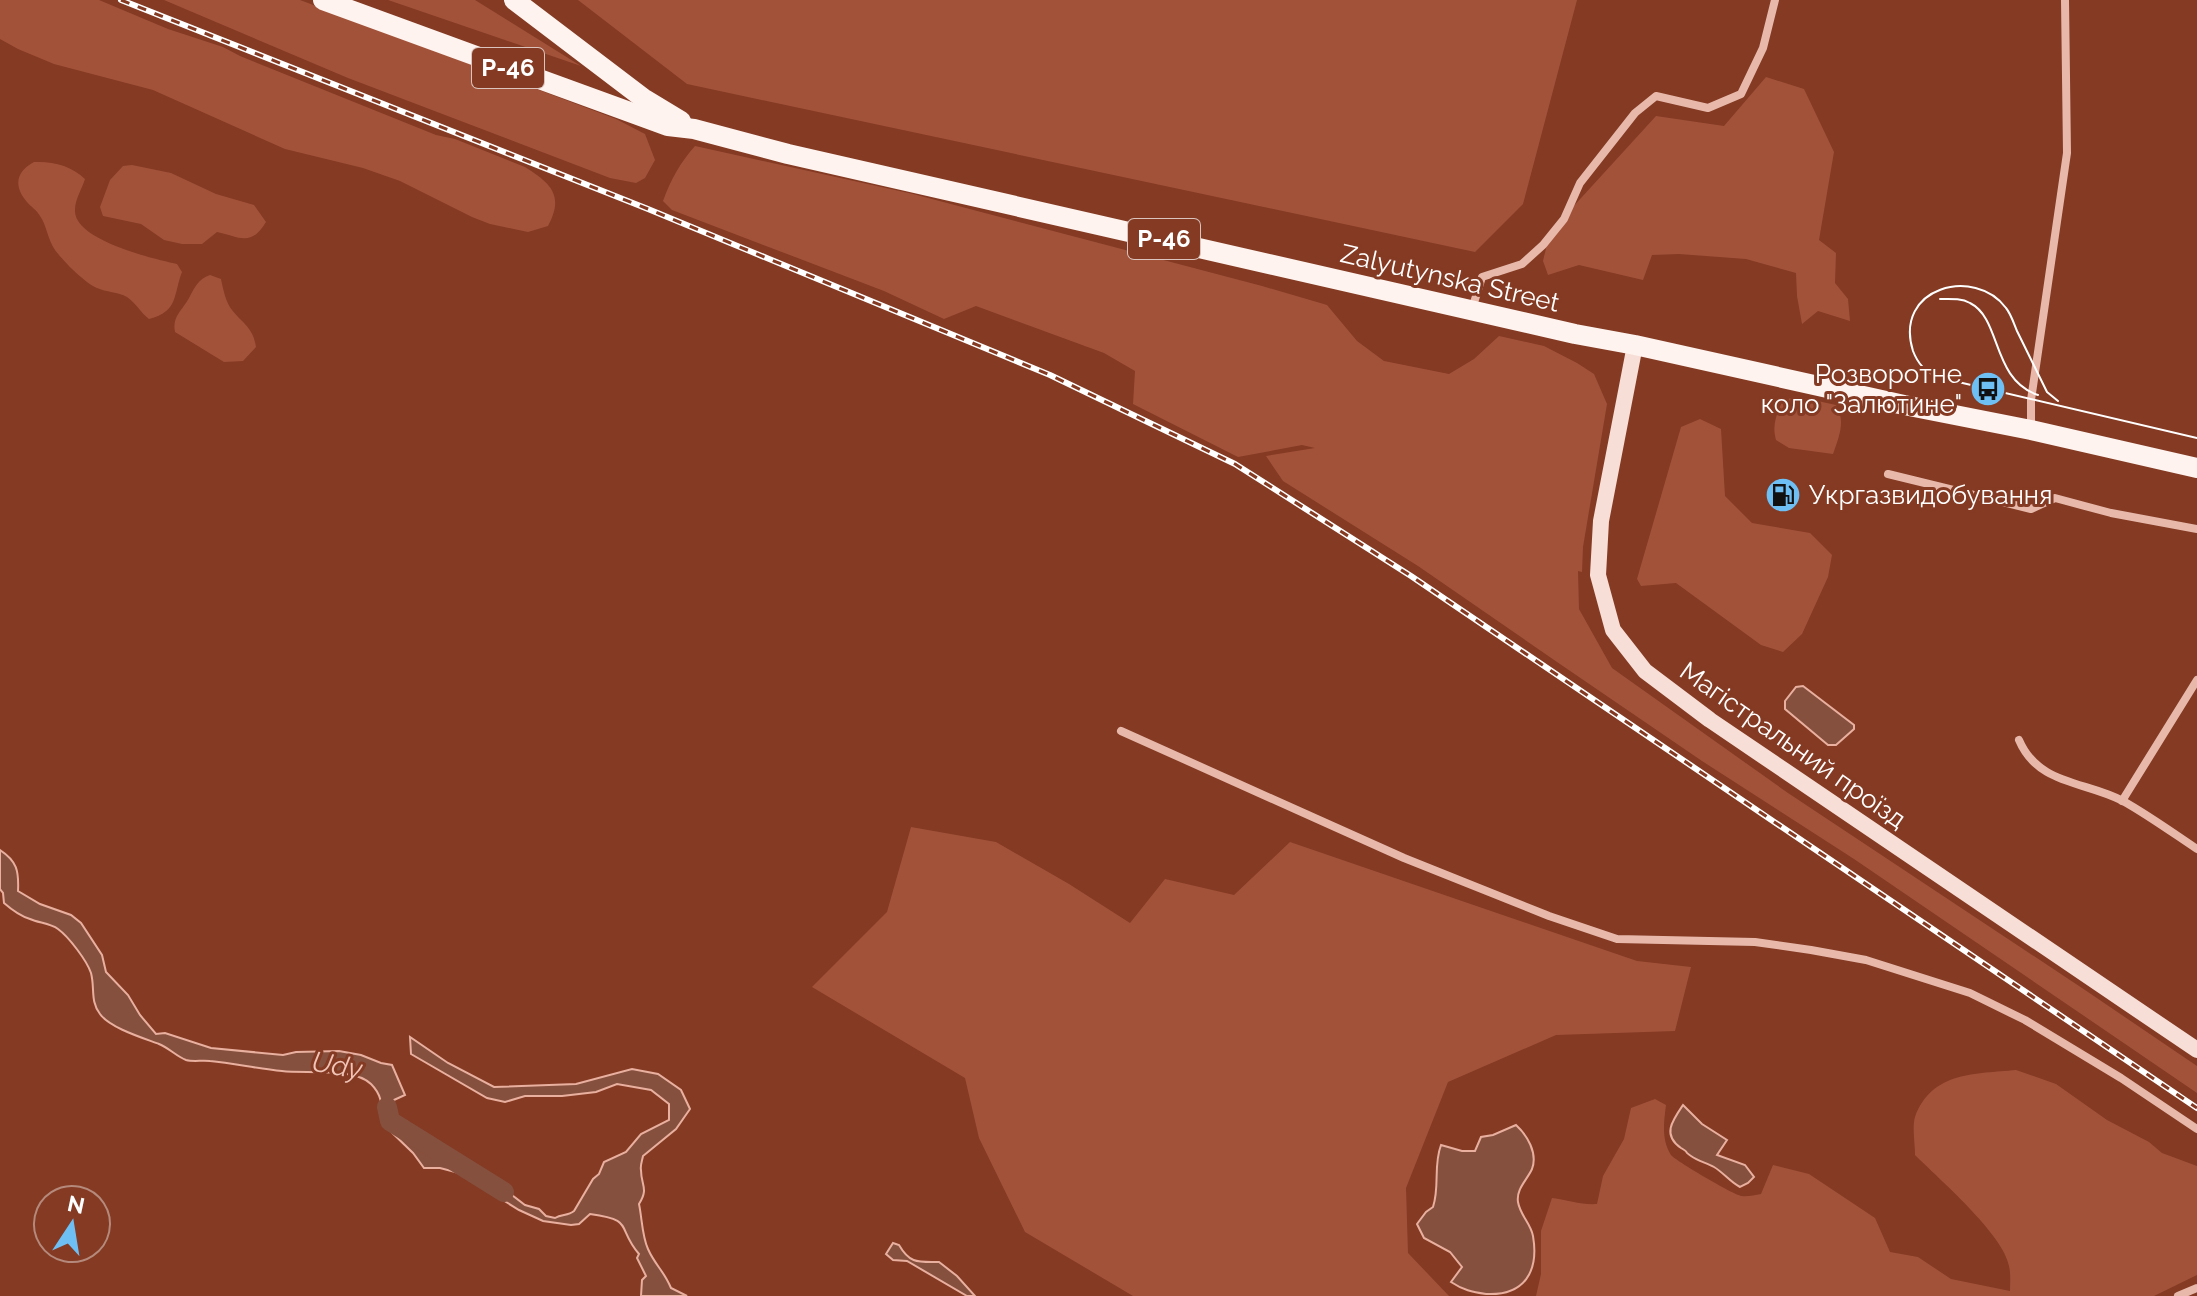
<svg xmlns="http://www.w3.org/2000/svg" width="2197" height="1296" viewBox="0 0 2197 1296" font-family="Raleway,sans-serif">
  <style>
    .green { fill: #a3523a }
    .water { fill: #86503e; stroke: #e9af9f; stroke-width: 2 }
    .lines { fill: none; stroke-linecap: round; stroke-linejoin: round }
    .river { stroke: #86503e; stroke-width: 20 }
    .street { stroke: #e8b9ab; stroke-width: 8 }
    .secondary { stroke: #f7ded6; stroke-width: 16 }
    .primary { stroke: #fef3ee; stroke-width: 20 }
    .tram { stroke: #fff; stroke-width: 2 }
    .rail-casing { stroke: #fff; stroke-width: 6 }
    .rail { stroke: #843a23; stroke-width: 3; stroke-dasharray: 9; stroke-linecap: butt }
    .labels { text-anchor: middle; stroke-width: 6; stroke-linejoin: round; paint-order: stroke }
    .shield { fill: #843a23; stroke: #dac4bd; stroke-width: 2 }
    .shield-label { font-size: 24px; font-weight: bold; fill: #fff }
    .street-label { font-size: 26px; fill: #fff; stroke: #843a23 }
    .poi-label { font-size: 26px; fill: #fff; stroke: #843a23; text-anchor: end }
    .water-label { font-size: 28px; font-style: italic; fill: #f0c4b7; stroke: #843a23 }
  </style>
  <rect width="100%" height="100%" fill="#843a23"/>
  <g class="green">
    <path d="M0,0H99L168,29L223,47L240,56L436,135L455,139L525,167C552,184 564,196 548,226L528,232L490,224L472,217L400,181L363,168L285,149L153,90L54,64L18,49L0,39Z"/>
    <polygon points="164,0 300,0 616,119 645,134 655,160 645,178 636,183 610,178 348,78"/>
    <polygon points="388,0 475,0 581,66"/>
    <polygon points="578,0 1577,0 1523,204 1475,252 687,84"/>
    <polygon points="1766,77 1804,89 1834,152 1819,240 1836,253 1835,283 1848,299 1850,321 1818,311 1802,324 1797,296 1796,273 1746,259 1679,254 1652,255 1643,280 1579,265 1548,275 1543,261 1550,232 1656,116 1724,126"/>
    <path d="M695,146L913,194L1262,286L1327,305L1357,341L1384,361L1449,374L1474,359L1499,336L1544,346L1577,363L1594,374L1607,404L1583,547L1582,572L1578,571L1579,609L1612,668L1788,793L2085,990L2197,1066V1093L1854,859L1702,761L1557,662L1418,566L1283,481L1266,456L1315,448L1302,445L1238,457L1133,404L1135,371L1104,353L976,306L944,319L884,291L672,210L663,201C671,179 680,163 695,146Z"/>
    <path d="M34,162C53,161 72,166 85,179C82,189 75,199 75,210C73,240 154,259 177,264L182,272C173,295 179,311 149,319C141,313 136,303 127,297C118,292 106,292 97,288C85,283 63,261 55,250C47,238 47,226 40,216C37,210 31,207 27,202C14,187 15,172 34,162Z"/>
    <path d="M132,165L171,173L216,194L254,205L266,222C251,247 240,237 217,232L202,244H182L164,240L141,224L103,216L100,207L110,180L123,166Z"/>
    <path d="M210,275L221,279C223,289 226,303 232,310C243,324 253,327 256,347L243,361L224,362L175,332C172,316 182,311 189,298C195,287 198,279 210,275Z"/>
    <path d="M1795,396L1836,405C1846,421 1839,437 1833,454L1789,448L1776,440C1772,426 1776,415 1782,402Z"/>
    <polygon points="1700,419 1721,429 1725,496 1752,523 1810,533 1832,555 1828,577 1802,634 1783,652 1761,645 1676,583 1641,586 1637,579 1681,427"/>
    <polygon points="911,827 996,842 1069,884 1130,923 1165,879 1234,895 1290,842 1637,961 1691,967 1675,1031 1556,1035 1448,1082 1406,1188 1408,1253 1449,1296 1133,1296 1025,1232 979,1138 965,1078 812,987 887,912"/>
    <path d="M2016,1070L2056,1084L2107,1120L2149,1142L2162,1153L2197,1166V1275L2154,1296H1536L1541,1274V1231L1552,1198C1568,1200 1581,1205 1597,1204L1603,1176L1624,1139L1631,1108L1655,1099L1666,1105C1664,1122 1661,1139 1671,1155C1673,1159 1735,1196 1742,1196C1747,1197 1755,1195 1761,1194L1773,1165L1809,1174L1875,1218L1890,1252L1918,1257L1951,1279L2010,1291C2010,1283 2011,1274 2009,1266C2004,1235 1938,1178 1915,1155C1915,1143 1912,1127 1915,1117C1932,1071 1976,1074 2016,1070Z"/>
  </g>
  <g class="water">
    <polygon points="1803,686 1854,725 1854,729 1836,745 1828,745 1785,709 1785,701 1796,687"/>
    <path d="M0,850C17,861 19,871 18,891L40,904L71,915L81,923L102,955L106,972L128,995L140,1015L156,1034L165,1033L211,1048L283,1055L296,1052L339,1051L361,1055L381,1063L392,1065L405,1095L394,1100C394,1107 392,1115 395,1121C404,1140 429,1144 440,1161L446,1159L504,1189L525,1205L539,1209L546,1216L555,1218C562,1214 568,1216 574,1211L593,1179L599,1174L604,1162L626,1152L641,1134L669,1120V1104L651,1090L617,1084L596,1092L562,1096H525L505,1102L487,1098L411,1054L410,1037L448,1063L494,1087L576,1084L632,1069L658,1074L681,1090L690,1109L676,1129L643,1156C642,1161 640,1166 641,1170C641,1186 649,1188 639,1204C642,1218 642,1236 648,1249C655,1265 664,1271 671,1288L687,1296H641L642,1280L646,1276L637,1258L639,1254C616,1227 635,1220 590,1214L579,1224L571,1225L543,1221L519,1210L459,1173L440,1168H424L413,1153L382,1123C381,1108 384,1097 371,1084C354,1067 305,1074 282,1071C258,1069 234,1063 210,1061C202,1060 193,1062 186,1060C176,1056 169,1048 159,1044C143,1038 110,1028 100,1014C90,1001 95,988 91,973C87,961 69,937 58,929C50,923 39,923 30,919C20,916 12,910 4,903L3,893L0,889Z"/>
    <path d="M1683,1105L1702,1124L1727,1140L1717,1155L1745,1165L1754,1177L1748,1183L1740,1187C1730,1182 1724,1173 1714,1167C1707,1163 1698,1161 1691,1156C1682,1150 1691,1154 1681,1148C1662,1135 1672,1121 1683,1105Z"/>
    <path d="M1516,1125C1527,1135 1538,1153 1532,1169C1527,1180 1516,1189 1518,1202C1520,1215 1531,1224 1533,1236C1539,1271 1525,1296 1486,1294C1472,1292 1463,1290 1451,1282L1462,1267L1450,1252L1424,1238L1417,1224L1426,1212L1433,1207C1440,1186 1433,1166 1441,1145L1462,1151H1475L1481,1137L1493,1135Z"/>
    <path d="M893,1243L899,1245C910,1264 918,1262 939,1262L957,1276L975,1296H967L907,1261L893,1260L886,1254Z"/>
  </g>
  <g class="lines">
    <polyline class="river" points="387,1107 390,1121 504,1192"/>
    <g class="street">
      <polyline points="1472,309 1482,277 1522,264 1543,245 1564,219 1580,183 1635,113 1656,96 1708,108 1741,94 1763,48 1775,0"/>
      <polyline points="2031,429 2031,400 2067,153 2065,0"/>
      <polyline points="1888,474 2031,509 2055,498 2111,513 2197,529"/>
      <polyline points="1121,731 1404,858 1549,916 1617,939 1755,942 1811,950 1866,960 1970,993 2025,1020 2121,1078 2197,1129"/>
      <path d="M2019,740C2038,785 2085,781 2123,801C2148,815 2173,833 2197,849"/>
      <polyline points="2122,801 2197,680"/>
      <polyline points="2178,1296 2197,1288"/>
    </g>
    <polyline class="secondary" points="1635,345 1601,521 1598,575 1613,630 1645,671 1710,720 2197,1050"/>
    <g class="primary">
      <polyline points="323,0 668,126 694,129 788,154 1575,334 1635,345 1904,405 2031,430 2197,468"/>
      <polyline points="514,0 643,98 681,121"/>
    </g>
    <g class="tram">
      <path d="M1940,299C1950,299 1961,298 1970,303C2002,319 1991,379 2038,395"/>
      <path d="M2058,401L2047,392C2037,372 2027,351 2017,331C2014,324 2011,314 2006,308C1975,266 1893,287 1913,351C1918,364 1925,371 1937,377L2197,438"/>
    </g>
    <defs>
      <polyline id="rail" points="121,0 648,209 1050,375 1235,464 1411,576 2197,1108"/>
    </defs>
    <use href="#rail" class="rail-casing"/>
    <use href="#rail" class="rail"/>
  </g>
  <defs>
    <symbol id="bus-disc" viewBox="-11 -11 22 22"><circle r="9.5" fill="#6ebff4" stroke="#843a23"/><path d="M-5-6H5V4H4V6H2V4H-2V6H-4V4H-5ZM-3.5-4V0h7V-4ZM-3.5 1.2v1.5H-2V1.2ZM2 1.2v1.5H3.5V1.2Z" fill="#111"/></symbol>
    <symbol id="fuel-disc" viewBox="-11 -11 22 22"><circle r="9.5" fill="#6ebff4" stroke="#843a23"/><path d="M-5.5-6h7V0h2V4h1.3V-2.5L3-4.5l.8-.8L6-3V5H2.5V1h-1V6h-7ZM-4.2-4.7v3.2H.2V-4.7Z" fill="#111"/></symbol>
  </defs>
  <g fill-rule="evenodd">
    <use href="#bus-disc" x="1968" y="369" width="40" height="40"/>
    <use href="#fuel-disc" x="1763" y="475" width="40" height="40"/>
  </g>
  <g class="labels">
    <g class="shield">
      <rect x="472" y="48" width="72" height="40" rx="6"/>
      <rect x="1128" y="219" width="72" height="40" rx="6"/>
    </g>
    <g class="shield-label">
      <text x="508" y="76">Р-46</text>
      <text x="1164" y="247">Р-46</text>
    </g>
    <g class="street-label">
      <text transform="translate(1450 278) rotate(13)" y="9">Zalyutynska Street</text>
      <text transform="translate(1793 745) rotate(35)" y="9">Магістральний проїзд</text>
    </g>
    <g class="poi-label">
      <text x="1962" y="383">Розворотне<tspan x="1962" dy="30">коло "Залютине"</tspan></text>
      <text x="1809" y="504" text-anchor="start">Укргазвидобування</text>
    </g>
    <g class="water-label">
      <text transform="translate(337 1065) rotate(10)" y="10">Udy</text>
    </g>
  </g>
  <g transform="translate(72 1224) rotate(12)"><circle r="38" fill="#843a23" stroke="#b5897b" stroke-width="2"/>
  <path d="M0-6L14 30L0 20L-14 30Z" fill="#6ebff4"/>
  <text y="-12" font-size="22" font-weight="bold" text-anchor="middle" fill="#ffffff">N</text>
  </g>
</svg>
